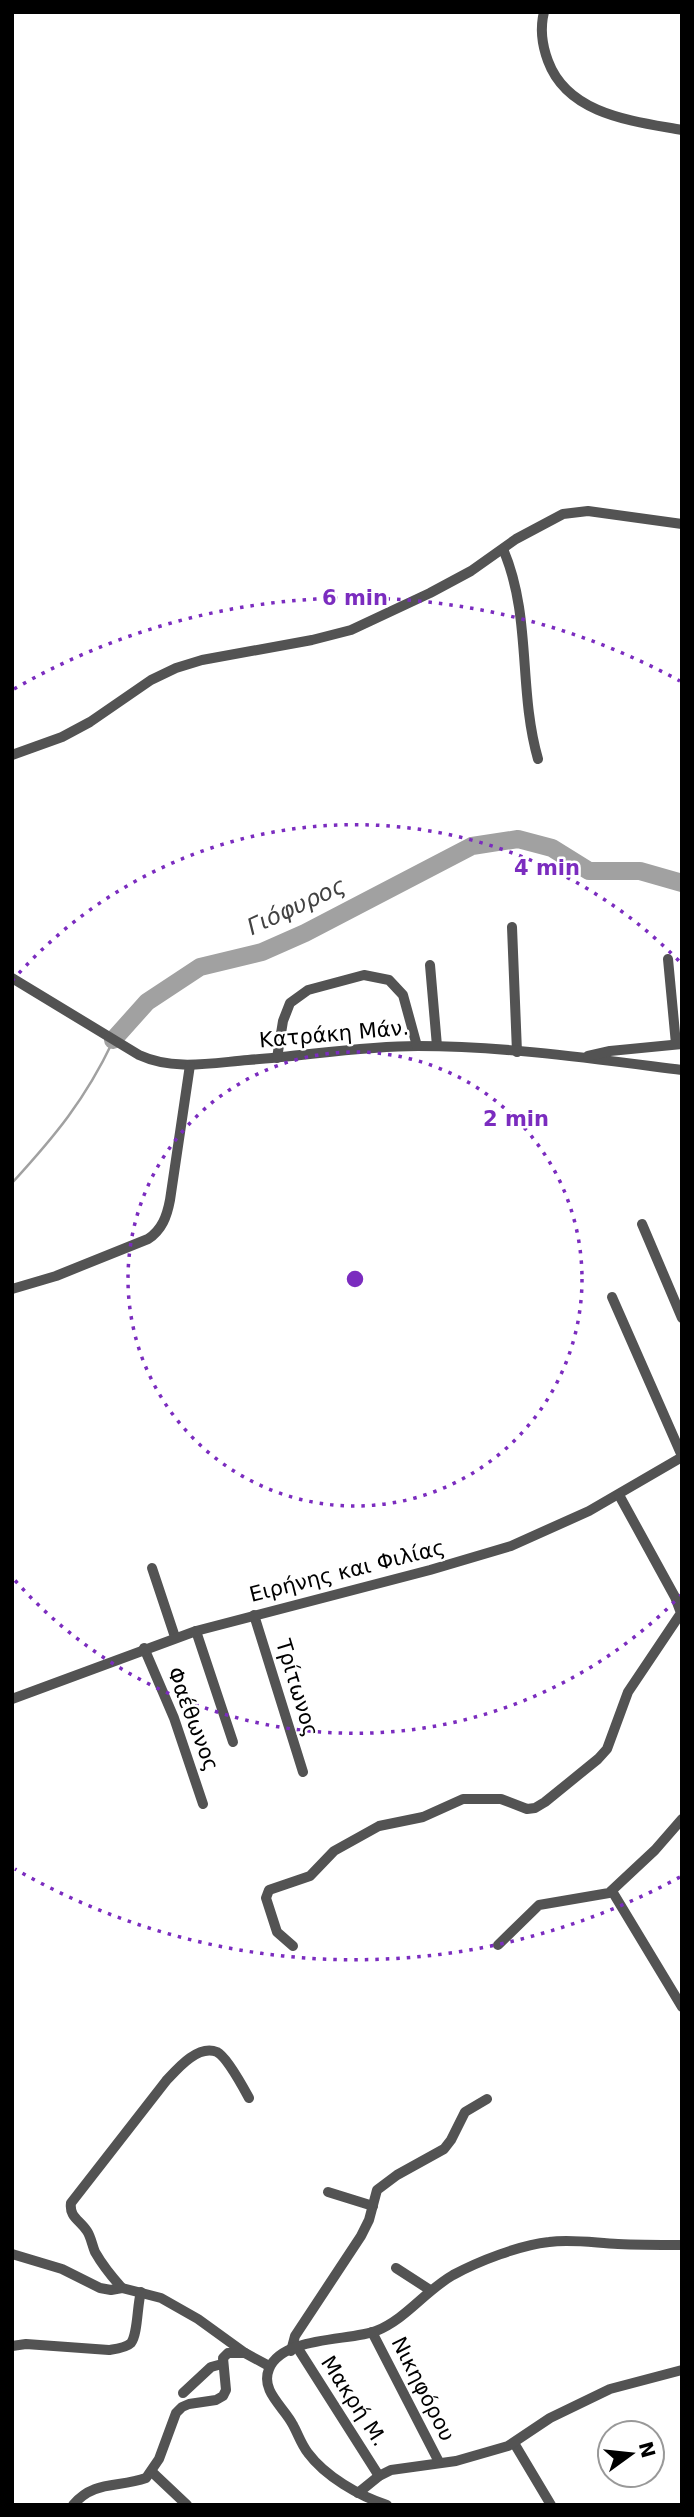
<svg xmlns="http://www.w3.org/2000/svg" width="694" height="2517" viewBox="0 0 694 2517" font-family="'DejaVu Sans',sans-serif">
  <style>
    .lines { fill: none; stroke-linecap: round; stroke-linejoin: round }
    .stream { stroke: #a1a1a1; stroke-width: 2.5 }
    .river { stroke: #a1a1a1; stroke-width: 18 }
    .minor { stroke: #535353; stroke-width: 10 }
    .ring { fill: none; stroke: #7b2cbf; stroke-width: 3.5; stroke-dasharray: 3.5 7 }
    .labels { text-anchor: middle; stroke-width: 5; stroke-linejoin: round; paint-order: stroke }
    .street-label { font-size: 21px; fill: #000; stroke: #fff }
    .water-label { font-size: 23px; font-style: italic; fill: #424242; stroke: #fff }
    .centre { fill: #7b2cbf; stroke: #fff; stroke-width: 3.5 }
    .ring-label { font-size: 21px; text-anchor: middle; font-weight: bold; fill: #7b2cbf; stroke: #fff; stroke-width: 5; stroke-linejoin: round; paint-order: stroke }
  </style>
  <rect width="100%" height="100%" fill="#fff"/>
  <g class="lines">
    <path class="stream" d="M12,1183C55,1136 85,1100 113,1041"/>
    <polyline class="river" points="113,1040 147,1002 200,967 262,952 305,933 472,846 518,839 552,848 589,871 640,871 682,883"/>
    <g class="minor">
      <path d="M544,12C540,28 542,45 548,61C568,115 633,121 682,130"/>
      <path d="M503,549C532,616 518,690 538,759"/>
      <polyline points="12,755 62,737 90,722 151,680 176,668 202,660 312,640 351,630 430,593 471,571 516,539 563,514 588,511 682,524"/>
      <polyline points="512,927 517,1052"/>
      <polyline points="668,959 676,1044"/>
      <polyline points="430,965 437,1046"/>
      <path d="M12,978L139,1055C174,1071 211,1063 248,1060C305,1056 361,1046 418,1046C505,1046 595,1059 682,1070"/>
      <polyline points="588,1056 610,1051 682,1044"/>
      <polyline points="277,1058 283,1021 290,1003 308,990 364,975 389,980 403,995 417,1046"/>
      <polyline points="642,1224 682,1318"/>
      <path d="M12,1289L56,1276L148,1239C162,1230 167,1216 170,1200L190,1065"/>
      <polyline points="612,1297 682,1456"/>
      <polyline points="152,1568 175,1637"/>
      <polyline points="254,1615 303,1772"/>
      <polyline points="196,1631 233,1742"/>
      <polyline points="144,1648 174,1718 203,1804"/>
      <polyline points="12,1699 196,1631 430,1570 511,1546 589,1511 682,1457"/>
      <polyline points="612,1891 682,2007"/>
      <polyline points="498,1945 539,1905 609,1893 655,1850 682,1819"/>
      <polyline points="293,1946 277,1932 266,1898 269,1890 310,1876 334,1851 379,1826 423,1817 463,1799 501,1799 527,1809 535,1808 545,1802 598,1759 607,1749 628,1692 681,1613 675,1597 619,1495"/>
      <polyline points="328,2192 373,2206"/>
      <polyline points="12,2254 62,2269 100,2288 111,2290 122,2288 161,2298 198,2319 245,2353 269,2366"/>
      <polyline points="396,2268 430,2290"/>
      <path d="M122,2288C112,2277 103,2266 95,2252C92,2245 91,2237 87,2231C80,2220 69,2217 71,2203L166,2081C177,2069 198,2044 217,2052C227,2057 243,2087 249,2098"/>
      <polyline points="372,2332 439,2462"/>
      <path d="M12,2346L26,2344L109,2350C116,2349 126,2348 131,2343C138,2334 137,2305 141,2292"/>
      <polyline points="297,2347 379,2476"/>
      <polyline points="291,2351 295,2336 361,2236 369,2220 377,2190 397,2175 444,2149 451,2140 465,2112 487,2099"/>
      <polyline points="183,2393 211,2367 222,2364"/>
      <polyline points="514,2443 551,2505"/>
      <polyline points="152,2472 187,2505"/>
      <polyline points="358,2493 379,2476 391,2470 456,2461 508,2446 550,2418 610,2389 682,2370"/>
      <path d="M73,2505C94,2480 118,2488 146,2478L159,2459L176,2413L182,2407L189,2404L216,2400L223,2396L226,2390L223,2358L228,2353H245"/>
      <path d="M387,2505C359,2496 325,2476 308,2453C301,2444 298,2434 293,2425C284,2407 260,2391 269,2369C282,2336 350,2341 376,2331C406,2319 425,2291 453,2275C479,2261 520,2245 549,2242C572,2239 595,2243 618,2244C639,2245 660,2245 682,2245"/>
    </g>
  </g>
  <g class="ring">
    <circle cx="355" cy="1279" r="227"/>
    <path d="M682 1594A454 454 0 0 1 12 1577M12 981A454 454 0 0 1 682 964"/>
    <path d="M680 1877A681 681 0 0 1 15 1869M14 689A681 681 0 0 1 680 681"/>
  </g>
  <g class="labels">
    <g class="street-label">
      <text transform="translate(334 1034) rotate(-5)" y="7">Κατράκη Μάν.</text>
      <text transform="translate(347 1571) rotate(-14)" y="7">Ειρήνης και Φιλίας</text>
      <text transform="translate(297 1688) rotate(73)" y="7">Τρίτωνος</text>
      <text transform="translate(193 1719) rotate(69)" y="7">Φαέθωνος</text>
      <text transform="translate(423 2389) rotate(63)" y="7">Νικηφόρου</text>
      <text transform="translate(354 2401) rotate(57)" y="7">Μακρή Μ.</text>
    </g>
    <g class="water-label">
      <text transform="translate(296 906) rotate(-25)" y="8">Γιόφυρος</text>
    </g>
  </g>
  <circle cx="355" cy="1279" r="10" class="centre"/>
  <g class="ring-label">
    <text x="355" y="605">6 min</text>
    <text x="547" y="875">4 min</text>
    <text x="516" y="1126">2 min</text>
  </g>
  <rect width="694" height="2517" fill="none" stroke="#000000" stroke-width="28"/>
  <g transform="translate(631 2454) rotate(75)"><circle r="33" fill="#ffffff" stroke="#999999" stroke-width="2"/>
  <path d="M0-5L12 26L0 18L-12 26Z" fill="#000000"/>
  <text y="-10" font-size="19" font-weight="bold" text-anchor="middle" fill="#000000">N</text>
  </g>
</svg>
